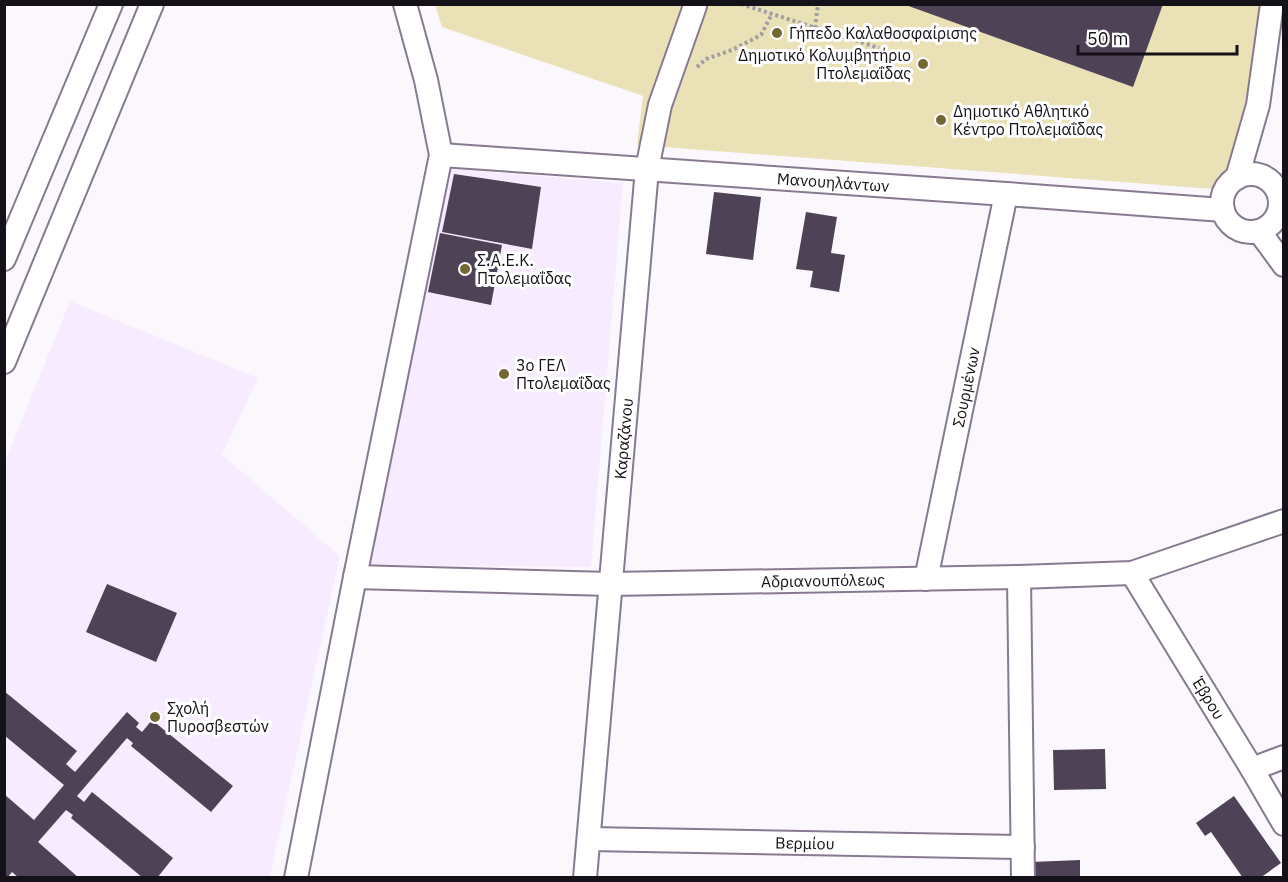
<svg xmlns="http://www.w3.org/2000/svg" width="1288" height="882" viewBox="0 0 1288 882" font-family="'IBM Plex Sans',sans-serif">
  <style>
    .built { fill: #f7ecff }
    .green { fill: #ebe1b7 }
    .building { fill: #4e4256 }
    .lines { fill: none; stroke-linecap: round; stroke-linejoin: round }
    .minor-casing { stroke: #877a90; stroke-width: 26 }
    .path { stroke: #a19ea4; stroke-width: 4; stroke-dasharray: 3 3; stroke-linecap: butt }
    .minor { stroke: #fff; stroke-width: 22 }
    .poi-dot { fill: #736734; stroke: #fff; stroke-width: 2 }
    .labels { text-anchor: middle; stroke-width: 6; stroke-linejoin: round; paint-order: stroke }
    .poi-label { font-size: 16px; fill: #151119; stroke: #fff; text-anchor: start }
    .street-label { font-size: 16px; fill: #151119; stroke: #fff }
  </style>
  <rect width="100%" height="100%" fill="#fbf8fd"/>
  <g class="built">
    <polygon points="439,168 623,183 591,567 365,565"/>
    <polygon points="70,301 258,378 222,455 340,556 270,877 5,878 5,462"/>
  </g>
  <polygon class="green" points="435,5 1263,5 1234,164 1213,189 637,145 643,96 442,27"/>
  <g class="building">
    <polygon points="903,4 1163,4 1133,87"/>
    <polygon points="454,174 541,187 532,249 442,232"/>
    <polygon points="714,192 761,197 753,260 706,254"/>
    <polygon points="806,212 837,217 831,253 845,255 839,292 810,287 813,271 796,269"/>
    <polygon points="440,233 502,245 491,305 428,292"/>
    <polygon points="107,584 177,613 156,662 86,632"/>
    <polygon points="4,691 77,751 66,764 75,772 127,712 139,723 136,727 142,732 152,720 233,786 211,812 131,746 133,743 127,738 77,796 84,802 92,792 173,858 157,878 143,878 71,818 73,815 66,810 38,842 79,878 19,878 12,872 7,878 4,878 4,794 34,820 64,785 4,735"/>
    <polygon points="1105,749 1106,789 1054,790 1053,750"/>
    <polygon points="1234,796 1281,863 1260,878 1243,878 1211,832 1205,836 1196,823"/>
    <polygon points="1080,860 1080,878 1031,878 1031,862"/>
  </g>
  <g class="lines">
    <defs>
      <g id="minor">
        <path id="s1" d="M441,155L1006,194L1223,210"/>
        <circle cx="1251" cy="203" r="29"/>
        <polyline points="1237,178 1258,105 1272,4"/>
        <polyline points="1259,231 1284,265"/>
        <polyline points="4,259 111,4"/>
        <polyline points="4,362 152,4"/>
        <path id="s2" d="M1132,573L1252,769L1284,824"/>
        <path id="s3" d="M355,577L610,584L1019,577L1132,573L1284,521"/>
        <polyline points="1019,577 1023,878"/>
        <path id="s4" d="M926,579L1006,194"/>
        <polyline points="1252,769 1284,757"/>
        <path id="s5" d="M589,839L1023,847"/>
        <polyline points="296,878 355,577 441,155 426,80 405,4"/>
        <path id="s6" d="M585,878L647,169L660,105L695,6"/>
      </g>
    </defs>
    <use href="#minor" class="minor-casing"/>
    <g class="path">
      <polyline points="741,4 879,48"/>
      <polyline points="815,28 818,4"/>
      <polyline points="697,67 706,59 732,50 761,35 772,14"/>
    </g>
    <use href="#minor" class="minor"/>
  </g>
  <g class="poi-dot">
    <circle cx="777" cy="33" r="6"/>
    <circle cx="923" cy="64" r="6"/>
    <circle cx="941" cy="120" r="6"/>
    <circle cx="465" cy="269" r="6"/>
    <circle cx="504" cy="374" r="6"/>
    <circle cx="155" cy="717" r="6"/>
  </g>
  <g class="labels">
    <g class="poi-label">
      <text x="789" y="39">Γήπεδο Καλαθοσφαίρισης</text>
      <text x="911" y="61" text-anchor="end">Δημοτικό Κολυμβητήριο<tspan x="911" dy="18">Πτολεμαΐδας</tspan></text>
      <text x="953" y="117">Δημοτικό Αθλητικό<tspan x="953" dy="18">Κέντρο Πτολεμαΐδας</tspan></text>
      <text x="477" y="266">Σ.Α.Ε.Κ.<tspan x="477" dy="18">Πτολεμαΐδας</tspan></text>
      <text x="516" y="371">3ο ΓΕΛ<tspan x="516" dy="18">Πτολεμαΐδας</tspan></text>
      <text x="167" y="714">Σχολή<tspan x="167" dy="18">Πυροσβεστών</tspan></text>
    </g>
    <g class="street-label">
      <text dy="6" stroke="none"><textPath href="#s1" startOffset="393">Μανουηλάντων</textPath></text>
      <text dy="6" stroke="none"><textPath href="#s4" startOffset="196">Σουρμένων</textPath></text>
      <text dy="6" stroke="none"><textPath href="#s6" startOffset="441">Καραζάνου</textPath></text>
      <text dy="6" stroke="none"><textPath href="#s3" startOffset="468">Αδριανουπόλεως</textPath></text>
      <text dy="6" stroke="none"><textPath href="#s2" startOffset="147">Έβρου</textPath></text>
      <text dy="6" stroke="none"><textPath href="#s5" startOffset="216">Βερμίου</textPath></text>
    </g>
  </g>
  <rect width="1288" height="882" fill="none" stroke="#151119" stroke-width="12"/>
  <path d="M1078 45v9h159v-9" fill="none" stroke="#151119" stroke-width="3"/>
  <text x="1087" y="45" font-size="18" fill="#151119" stroke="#ffffff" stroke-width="4.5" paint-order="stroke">50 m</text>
</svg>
